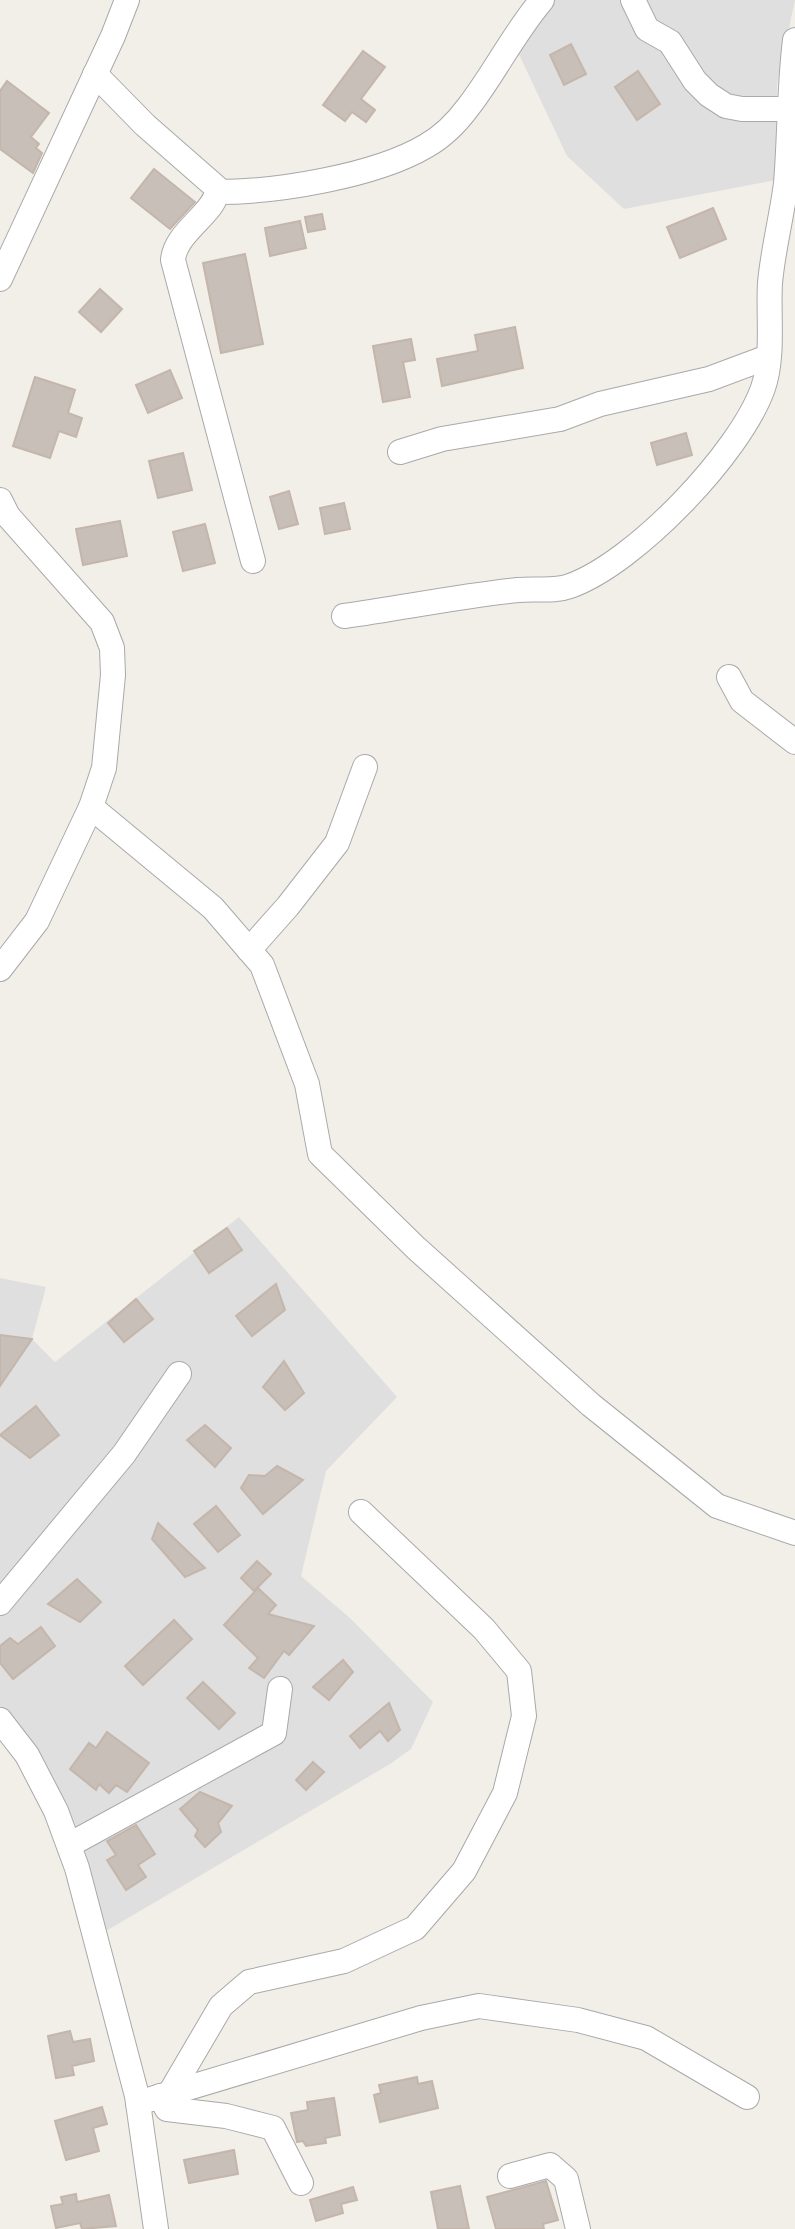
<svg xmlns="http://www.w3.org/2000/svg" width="795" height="2229" viewBox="0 0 795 2229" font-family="Lato,sans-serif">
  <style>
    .residential { fill: #e0dfdf }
    .building { fill: #c7bfb8; stroke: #c4b6ab; stroke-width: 2 }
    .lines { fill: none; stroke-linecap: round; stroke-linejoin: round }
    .minor-casing { stroke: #a9a9a9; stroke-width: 26 }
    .minor { stroke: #fff; stroke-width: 24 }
  </style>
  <rect width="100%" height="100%" fill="#f2efe9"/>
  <g class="residential">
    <polygon points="552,0 795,0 777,84 776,180 624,209 567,156 516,48"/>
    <polygon points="239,1217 397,1397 326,1471 301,1576 350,1618 433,1702 411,1749 390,1764 101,1934 67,1803 0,1706 0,1278 46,1287 32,1339 55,1362"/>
  </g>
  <g class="building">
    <polygon points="571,44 586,74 564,85 550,55"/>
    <polygon points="363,51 385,67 361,99 375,110 366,122 352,112 345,121 323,105"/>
    <polygon points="638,71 660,104 637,120 615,87"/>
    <polygon points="7,81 49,113 31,137 39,144 36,148 42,153 33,173 0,149 0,91"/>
    <polygon points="154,169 195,202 170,229 131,198"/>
    <polygon points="713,208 726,239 680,258 667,227"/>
    <polygon points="322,214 325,229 308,232 305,217"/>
    <polygon points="300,221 306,248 270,256 265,228"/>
    <polygon points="245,254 263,344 221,353 203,263"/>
    <polygon points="100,289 122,309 101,332 79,312"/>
    <polygon points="515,327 523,368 442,386 437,359 478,351 475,335"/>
    <polygon points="411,339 415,360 403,362 410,397 383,402 373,346"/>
    <polygon points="170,370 182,398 148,413 136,385"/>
    <polygon points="35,377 75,390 68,413 82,418 76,437 59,431 50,458 13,446"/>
    <polygon points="686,433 692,455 657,465 651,443"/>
    <polygon points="183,453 192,490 158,498 149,461"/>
    <polygon points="289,491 298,524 279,529 270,497"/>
    <polygon points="344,503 350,529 325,534 320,508"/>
    <polygon points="120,521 127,556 83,565 76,529"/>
    <polygon points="205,524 215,563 183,571 173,532"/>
    <polygon points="227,1228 242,1250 209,1273 194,1251"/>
    <polygon points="276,1284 285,1310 252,1336 236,1316"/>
    <polygon points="136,1299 153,1319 124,1342 108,1323"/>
    <polygon points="0,1335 32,1339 0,1386"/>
    <polygon points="284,1361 304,1393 285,1410 263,1387"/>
    <polygon points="36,1406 59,1435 30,1458 0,1435"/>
    <polygon points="205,1425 231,1448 215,1467 187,1440"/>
    <polygon points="277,1466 303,1480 263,1514 241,1488 249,1475 265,1476"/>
    <polygon points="216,1506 240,1535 218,1552 194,1524"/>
    <polygon points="158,1523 203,1566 205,1568 185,1577 152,1539"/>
    <polygon points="257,1561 271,1574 254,1591 241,1578"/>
    <polygon points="77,1579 101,1602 80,1622 48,1604"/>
    <polygon points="258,1588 276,1605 268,1614 314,1626 289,1655 284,1651 264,1678 249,1668 258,1658 224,1625"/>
    <polygon points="174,1620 192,1639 143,1685 125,1666"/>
    <polygon points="41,1627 55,1646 13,1679 0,1663 0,1646 10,1638 18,1644"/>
    <polygon points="343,1660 353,1672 329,1700 313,1687"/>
    <polygon points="203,1682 235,1713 219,1729 187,1698"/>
    <polygon points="389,1703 400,1730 388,1741 380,1731 360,1748 350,1736"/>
    <polygon points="107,1732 149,1763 127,1792 116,1785 109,1793 99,1784 96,1790 70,1769 89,1743 96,1748"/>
    <polygon points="313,1762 324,1772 306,1790 296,1780"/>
    <polygon points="200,1792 232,1806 218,1823 221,1832 205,1847 195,1836 198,1830 180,1809"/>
    <polygon points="136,1825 155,1854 138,1865 146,1877 126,1890 107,1860 116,1855 107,1841"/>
    <polygon points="70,2031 73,2042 90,2039 94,2061 72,2066 74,2075 56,2078 48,2036"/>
    <polygon points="417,2077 418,2084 432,2081 438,2108 380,2122 374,2095 381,2093 379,2085"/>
    <polygon points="334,2098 340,2135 325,2138 326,2143 306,2146 303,2141 297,2142 291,2113 308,2110 307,2102"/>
    <polygon points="102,2107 107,2124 93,2128 99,2151 66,2160 55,2121"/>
    <polygon points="234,2150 238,2174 189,2183 184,2160"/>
    <polygon points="546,2181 558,2220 543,2224 544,2229 496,2229 487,2197"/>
    <polygon points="460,2186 469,2229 438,2229 431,2192"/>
    <polygon points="353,2187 357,2200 341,2204 343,2213 316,2221 310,2200"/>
    <polygon points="76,2194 77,2202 109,2195 116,2226 82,2229 80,2223 56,2228 51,2206 63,2204 61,2197"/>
  </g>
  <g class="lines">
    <defs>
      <g id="minor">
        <polyline points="633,0 647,29 670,42 695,81 709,95 726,106 742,109 790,109"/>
        <path d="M95,74L145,125L217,188C219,211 175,231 173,260L253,561"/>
        <path d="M218,192C277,192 375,176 426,146C442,137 458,121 469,106C495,72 514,33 542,0"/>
        <polyline points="0,279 113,36 127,0"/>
        <polyline points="400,452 442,439 560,419 600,404 709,379 768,357"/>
        <polyline points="0,500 8,516 102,622 112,648 113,675 104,768 91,807 37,921 0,969"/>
        <path d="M344,616C402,608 460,596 518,590C535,588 554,592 570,586C635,563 740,453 763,388C774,356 768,316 770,283C773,249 782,216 786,183C790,135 789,88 795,40"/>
        <polyline points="729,677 742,701 795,742"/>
        <polyline points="91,807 213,908 262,965 307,1084 320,1154 416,1248 591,1405 717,1506 795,1533"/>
        <polyline points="249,950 288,906 337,843 365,767"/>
        <polyline points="0,1603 124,1454 179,1374"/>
        <polyline points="0,1720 27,1755 56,1811 77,1868 137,2096 156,2229"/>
        <polyline points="69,1845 274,1733 280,1689"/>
        <polyline points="170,2093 221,2006 249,1982 344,1961 415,1928 464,1871 505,1793 524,1716 519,1671 484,1629 361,1512"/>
        <polyline points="160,2096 167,2109 226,2116 273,2128 301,2183"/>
        <polyline points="138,2103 421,2018 479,2006 578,2020 646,2038 747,2097"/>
        <polyline points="510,2176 550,2165 566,2179 578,2229"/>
      </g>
    </defs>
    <use href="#minor" class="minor-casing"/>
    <use href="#minor" class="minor"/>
  </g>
</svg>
